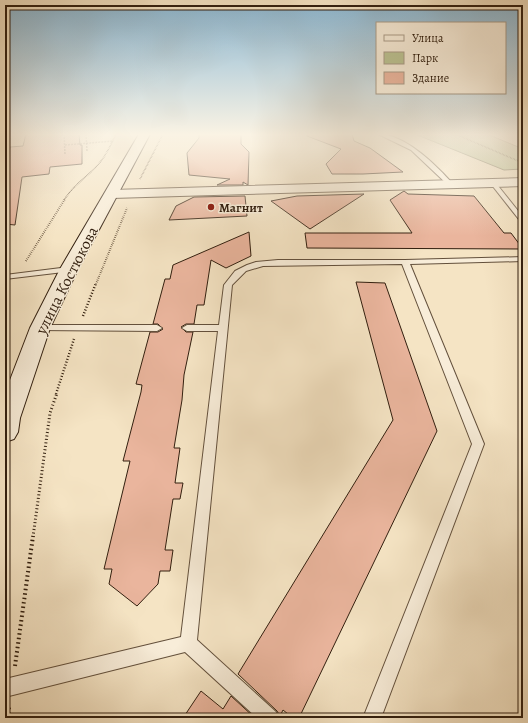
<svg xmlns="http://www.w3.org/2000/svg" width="528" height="723" viewBox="0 0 528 723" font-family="Alegreya,serif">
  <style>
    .green { fill: #bcc494; stroke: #777252 }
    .building { fill: #eab59d; stroke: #321f0f }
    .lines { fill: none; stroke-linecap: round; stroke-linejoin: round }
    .lane-casing { stroke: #63503c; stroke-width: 2 }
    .street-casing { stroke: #63503c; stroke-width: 2 }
    .secondary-casing { stroke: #321f0f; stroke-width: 2 }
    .path-far4 { stroke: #321f0f; stroke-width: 1.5; stroke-dasharray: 0.5 1; stroke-linecap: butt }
    .path-far3 { stroke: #321f0f; stroke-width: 2; stroke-dasharray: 0.5 1.5; stroke-linecap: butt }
    .path-far2 { stroke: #321f0f; stroke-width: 2.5; stroke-dasharray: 1 2; stroke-linecap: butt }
    .path-far1 { stroke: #321f0f; stroke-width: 3; stroke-dasharray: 1 2.5; stroke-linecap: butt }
    .path { stroke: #321f0f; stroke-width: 4; stroke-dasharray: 1.5 3; stroke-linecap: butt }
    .lane { fill: #f8edd9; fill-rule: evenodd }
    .street { fill: #f8edd9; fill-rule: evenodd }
    .secondary { fill: #f8edd9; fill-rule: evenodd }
    .poi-dot { fill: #8f2418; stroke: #f8edd9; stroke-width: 1.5 }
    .labels { text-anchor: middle; stroke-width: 3; stroke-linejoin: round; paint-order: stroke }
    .far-poi-label { font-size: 13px; font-weight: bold; fill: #321f0f; stroke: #f8edd9; text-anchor: start }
    .street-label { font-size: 16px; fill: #321f0f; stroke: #f8edd9 }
  </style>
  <rect width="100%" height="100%" fill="#f5e4c4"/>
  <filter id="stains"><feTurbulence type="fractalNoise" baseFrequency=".005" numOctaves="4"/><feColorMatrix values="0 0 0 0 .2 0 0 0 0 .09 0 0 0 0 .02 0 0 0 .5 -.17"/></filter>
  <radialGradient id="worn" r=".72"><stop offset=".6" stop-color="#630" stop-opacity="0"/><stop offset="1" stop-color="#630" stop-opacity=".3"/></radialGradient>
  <polygon class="green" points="415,134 487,134 523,149 523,169 504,170"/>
  <g class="building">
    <polygon points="26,134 79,134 80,145 82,145 82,164 50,167 49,174 22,177 15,225 5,224 5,171 10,147 23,146"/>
    <polygon points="199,134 241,134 241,144 249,152 248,185 243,182 243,185 217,185 230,179 189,175 187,153 199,138"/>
    <polygon points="307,134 352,134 354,141 370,148 403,172 363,174 332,174 326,164 341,149 307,136"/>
    <polygon points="404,191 408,194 474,196 504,233 511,233 523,249 307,248 305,233 412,233 390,200"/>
    <polygon points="364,194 310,229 271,201 297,196"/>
    <polygon points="245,196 247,216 169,220 176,206 194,197"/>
    <polygon points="249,232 251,256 226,268 211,260 204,305 197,305 194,324 186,324 181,327 186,332 193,332 184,375 182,400 174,448 180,448 175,483 183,483 180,499 173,499 165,550 173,550 170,571 160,571 158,584 137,606 109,584 112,569 104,569 130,461 123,461 141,392 142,385 136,384 150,332 158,332 163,329 158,324 153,324 165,279 170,279 173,265"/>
    <polygon points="356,282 385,283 437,431 299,718 293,718 283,710 280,716 277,711 238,674 393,420"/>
    <polygon points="201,691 223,709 231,696 255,718 183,718"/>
  </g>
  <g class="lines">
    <defs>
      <g id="lane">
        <polygon points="5,134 8,134 7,140 5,141"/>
        <path d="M378,134C405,134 436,165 453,184L448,185L411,150Z"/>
        <polygon points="491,182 495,182 523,217 523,223 521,222 491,184"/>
        <polygon points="523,257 523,261 410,264 484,444 381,718 363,718 472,444 402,264 263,266 246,271 232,285 197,640 276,712 279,718 257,718 185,652 5,697 5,679 181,637 218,331 187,331 182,328 187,325 219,325 224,285 235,271 247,265 256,262 278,260 405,260"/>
        <polygon points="69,267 72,267 72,271 5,279 5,275"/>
        <polygon points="40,325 157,325 162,328 157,331 37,330 35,328 37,326"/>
      </g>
      <polygon id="street" points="523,178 523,186 112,198 107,197 105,194 107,191 112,190"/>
      <polygon id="secondary" points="139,134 150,134 78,269 50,328 20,418 18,432 14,439 5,442 5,393 30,328 60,269"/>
    </defs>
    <use href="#lane" class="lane-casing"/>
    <use href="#street" class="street-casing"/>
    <use href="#secondary" class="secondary-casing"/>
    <g class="path-far4">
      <polyline points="64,134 65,154"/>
      <polyline points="86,134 87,151"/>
      <polyline points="455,134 523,163"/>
      <polyline points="65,145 113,141"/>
      <polyline points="140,179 163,134"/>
      <path d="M64,200C73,186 86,177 97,166C105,157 111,145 116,134"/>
    </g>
    <g class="path-far3">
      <polyline points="26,261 65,199"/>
      <polyline points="96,284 127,208"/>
    </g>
    <g class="path-far2">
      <polyline points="5,299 9,289"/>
      <polyline points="83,316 96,283"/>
      <polyline points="56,394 74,339"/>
    </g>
    <polyline class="path-far1" points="33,537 50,413 57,393"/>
    <g class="path">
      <polyline points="15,666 33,536"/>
      <polyline points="8,718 9,707"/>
    </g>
    <use href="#lane" class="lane"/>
    <use href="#street" class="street"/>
    <use href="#secondary" class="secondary"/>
  </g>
  <linearGradient id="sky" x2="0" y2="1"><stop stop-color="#8ab8d5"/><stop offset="0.57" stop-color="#faf3e4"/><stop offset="1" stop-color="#faf3e4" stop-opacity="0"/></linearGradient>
  <rect width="528" height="236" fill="url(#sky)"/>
  <circle class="poi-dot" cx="211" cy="207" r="4"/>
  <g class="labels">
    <g class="far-poi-label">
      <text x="219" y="212">Магнит</text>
    </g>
    <g class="street-label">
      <text transform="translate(66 280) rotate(-63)" y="6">улица Костюкова</text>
    </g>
  </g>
  <rect width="528" height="723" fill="none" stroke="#f5e4c4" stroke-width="20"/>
  <rect x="6" y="6" width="516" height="711" fill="none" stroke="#321f0f" stroke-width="2"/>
  <rect x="10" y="10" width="508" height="703" fill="none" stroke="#321f0f"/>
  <rect x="376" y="22" width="130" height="72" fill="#f8edd9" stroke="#a99b88"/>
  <rect x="384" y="35" width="20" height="6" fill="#f8edd9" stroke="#a99b88"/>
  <text x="412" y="42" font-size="12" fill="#321f0f">Улица</text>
  <rect x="384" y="52" width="20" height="12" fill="#bcc494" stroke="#a99b88"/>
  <text x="412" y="62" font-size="12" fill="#321f0f">Парк</text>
  <rect x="384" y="72" width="20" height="12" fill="#eab59d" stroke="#a99b88"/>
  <text x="412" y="82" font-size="12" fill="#321f0f">Здание</text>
  <rect width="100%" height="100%" filter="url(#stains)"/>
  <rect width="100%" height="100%" fill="url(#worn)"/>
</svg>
